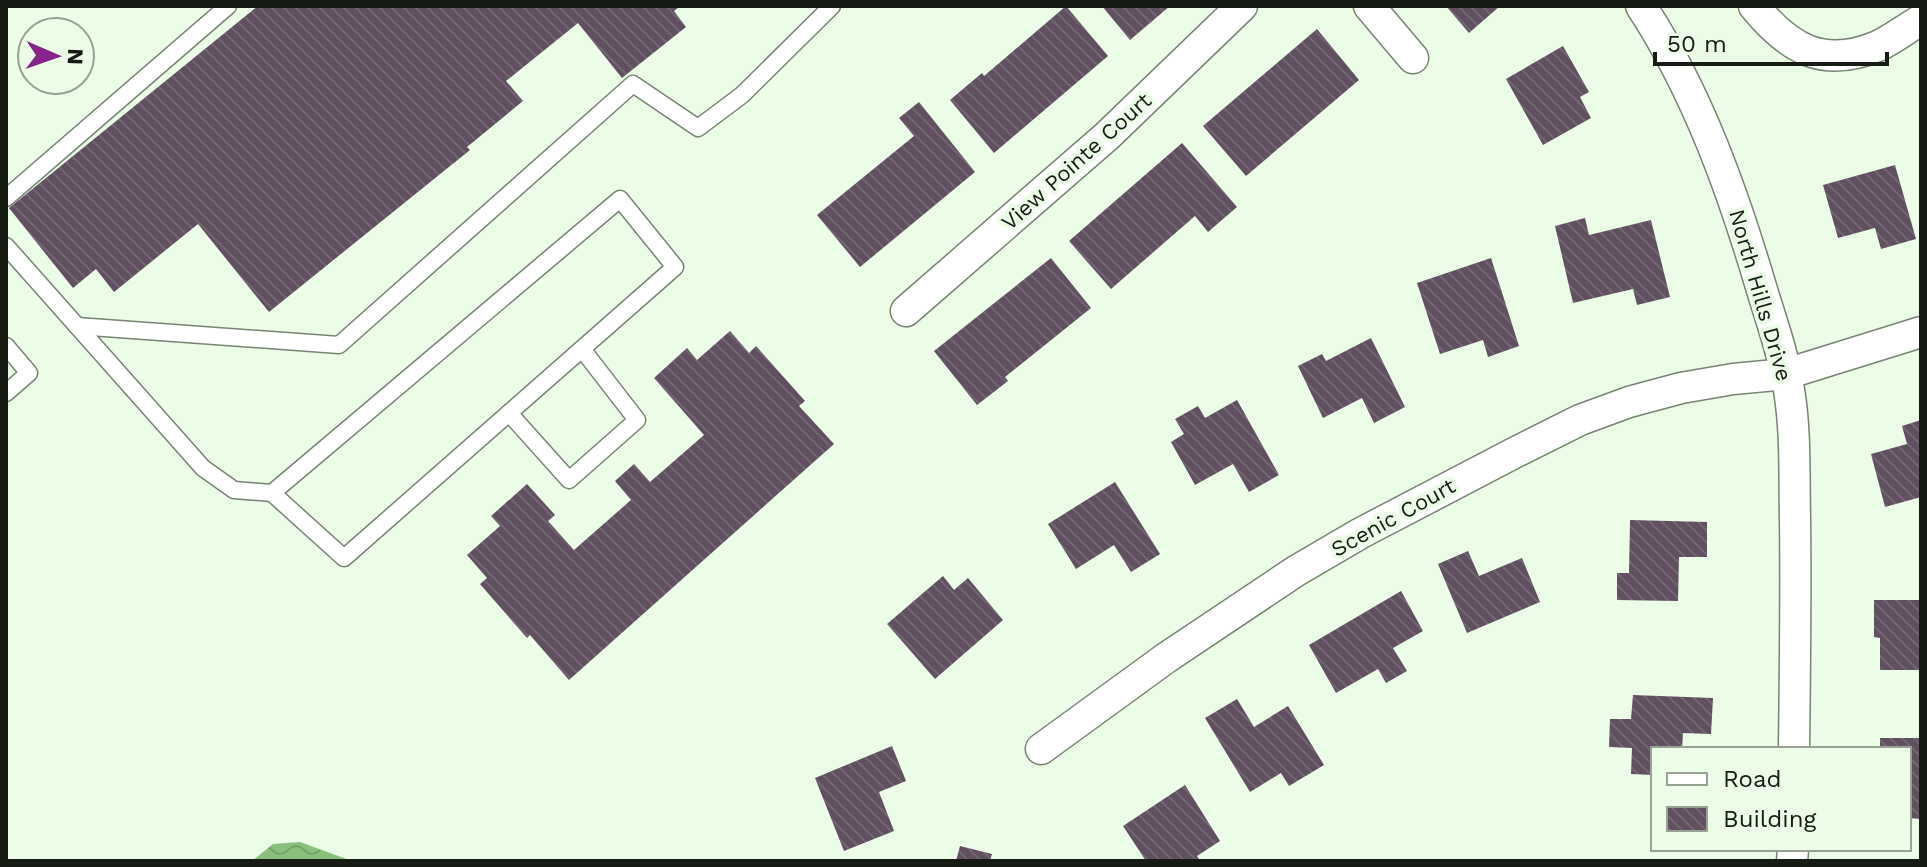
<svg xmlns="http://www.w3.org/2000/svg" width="1927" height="867" viewBox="0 0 1927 867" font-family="'Work Sans',sans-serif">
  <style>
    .water { fill: url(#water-waves) }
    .building { fill: url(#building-back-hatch) }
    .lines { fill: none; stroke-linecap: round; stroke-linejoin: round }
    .service-casing { stroke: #768472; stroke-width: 19 }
    .minor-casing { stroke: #768472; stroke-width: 33 }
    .service { stroke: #fff; stroke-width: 16 }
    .minor { stroke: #fff; stroke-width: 30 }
    .labels { text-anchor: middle; stroke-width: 8; stroke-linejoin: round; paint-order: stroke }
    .street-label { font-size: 22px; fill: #161b14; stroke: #ebfce7 }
  </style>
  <defs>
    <pattern id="water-waves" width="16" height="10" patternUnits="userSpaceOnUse" patternTransform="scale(2)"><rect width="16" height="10" fill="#89c07b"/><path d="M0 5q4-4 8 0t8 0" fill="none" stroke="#76a469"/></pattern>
    <pattern id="building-back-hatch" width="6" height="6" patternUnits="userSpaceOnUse" patternTransform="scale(2)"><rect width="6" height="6" fill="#605060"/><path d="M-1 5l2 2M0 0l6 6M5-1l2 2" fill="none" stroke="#726572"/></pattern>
  </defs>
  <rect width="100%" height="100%" fill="#ebfce7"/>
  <polygon class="water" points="300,842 352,861 252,861 273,844"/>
  <g class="building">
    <polygon points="258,6 680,6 674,11 686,27 622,78 578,23 506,81 523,101 467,147 470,150 269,312 198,224 114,292 96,269 73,288 9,208"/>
    <polygon points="1066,6 1108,56 994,153 950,100 982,73 984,76"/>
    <polygon points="1102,6 1170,6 1130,40"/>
    <polygon points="1446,6 1500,6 1469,33"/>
    <polygon points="1317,29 1359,80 1246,176 1203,126"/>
    <polygon points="1563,46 1589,92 1580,97 1591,118 1543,145 1506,79"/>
    <polygon points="919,102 975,172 860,267 817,215 914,136 899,118"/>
    <polygon points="1182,143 1237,207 1208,232 1195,216 1111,289 1069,241"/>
    <polygon points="1895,165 1916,239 1881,249 1875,228 1838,238 1823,185"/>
    <polygon points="1585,218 1589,235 1651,220 1670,297 1637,305 1633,289 1573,303 1555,226"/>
    <polygon points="1051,258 1091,308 1005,377 1008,381 977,405 934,351"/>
    <polygon points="1491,258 1519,346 1488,357 1483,340 1440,354 1417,283"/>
    <polygon points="730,331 749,353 756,346 805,401 799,406 834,444 569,680 530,635 527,638 480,584 487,578 467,555 500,526 491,516 527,484 555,515 548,521 574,550 631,500 615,481 634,464 650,482 704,435 654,378 687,348 697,360"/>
    <polygon points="1371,338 1405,407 1374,423 1362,398 1323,418 1298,366 1322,354 1326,361"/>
    <polygon points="1237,400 1279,475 1249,492 1233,464 1195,485 1171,442 1184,434 1175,419 1198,406 1205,418"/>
    <polygon points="1921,420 1921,497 1885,507 1871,454 1907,444 1902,426"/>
    <polygon points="1115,482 1160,554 1131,572 1114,545 1076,569 1048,524"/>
    <polygon points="1630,520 1707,522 1707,557 1679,557 1678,601 1617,600 1617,573 1629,573"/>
    <polygon points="1468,551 1479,576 1522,558 1540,602 1467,633 1438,564"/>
    <polygon points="943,576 954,590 968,578 1003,620 935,679 887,624"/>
    <polygon points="1401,591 1423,631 1393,648 1407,671 1386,683 1378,669 1336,693 1309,645"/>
    <polygon points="1874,600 1921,600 1921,670 1880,670 1880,638 1874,637"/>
    <polygon points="1633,695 1713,698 1711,734 1683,733 1682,749 1653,749 1653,775 1631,774 1632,748 1609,747 1610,719 1631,719"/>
    <polygon points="1237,699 1254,727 1288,706 1324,765 1289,786 1281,773 1250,792 1205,718"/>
    <polygon points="1880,738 1921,738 1921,819 1909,818 1909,749 1880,749"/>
    <polygon points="892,746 906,781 879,792 894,831 844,851 815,778"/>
    <polygon points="1185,785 1220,841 1197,856 1200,861 1146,861 1123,826"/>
    <polygon points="960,846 992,854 990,861 956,861"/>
  </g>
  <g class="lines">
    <defs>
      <g id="service">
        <polyline points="6,198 228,6"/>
        <polyline points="6,246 203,468 234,490 272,493 620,199 675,267 344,558 272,493"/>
        <polyline points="77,326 339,345 633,84 698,128 742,95 832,6"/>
        <polyline points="6,346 29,373 6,393"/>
        <polyline points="509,413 569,480 637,420 582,349"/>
      </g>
      <g id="minor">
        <polyline points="1369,6 1413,58"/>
        <path d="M1641,6C1698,93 1733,192 1762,290C1772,323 1784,356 1789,390C1796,432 1794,475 1795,518C1796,595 1795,672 1794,749"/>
        <path d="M1754,6C1789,49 1823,69 1878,46C1893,39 1907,28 1921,20"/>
        <polyline points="906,311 1107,136 1242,6"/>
        <polyline points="1041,749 1166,658 1296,571 1361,533 1516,452 1580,420 1629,402 1681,388 1733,379 1786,374 1921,332"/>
        <polyline points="1792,861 1793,849"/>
      </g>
    </defs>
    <use href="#service" class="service-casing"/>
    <use href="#minor" class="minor-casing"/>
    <use href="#service" class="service"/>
    <use href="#minor" class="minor"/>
  </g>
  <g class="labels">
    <g class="street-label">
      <text transform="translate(1076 161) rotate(-42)" y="8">View Pointe Court</text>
      <text transform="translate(1761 295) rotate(74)" y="8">North Hills Drive</text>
      <text transform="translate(1393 517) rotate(-29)" y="8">Scenic Court</text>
    </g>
  </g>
  <rect width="1927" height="867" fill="none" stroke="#161b14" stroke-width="16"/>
  <rect x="1651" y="747" width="260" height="104" fill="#ebfce7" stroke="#96a293" stroke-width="2"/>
  <rect x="1667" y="773" width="40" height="12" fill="#ffffff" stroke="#96a293" stroke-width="2"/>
  <text x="1723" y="787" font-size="24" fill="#161b14">Road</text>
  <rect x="1667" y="807" width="40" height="24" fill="url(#building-back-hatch)" stroke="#96a293" stroke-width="2"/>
  <text x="1723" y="827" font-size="24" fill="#161b14">Building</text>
  <g transform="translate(56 56) rotate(92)"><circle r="38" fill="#ebfce7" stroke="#96a293" stroke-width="2"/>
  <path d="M0-6L14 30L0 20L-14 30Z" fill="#87248c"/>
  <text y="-12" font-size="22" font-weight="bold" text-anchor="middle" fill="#161b14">N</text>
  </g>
  <path d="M1655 52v12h232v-12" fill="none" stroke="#161b14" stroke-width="4"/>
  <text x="1667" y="52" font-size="24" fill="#161b14" stroke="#ebfce7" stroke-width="6" paint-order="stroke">50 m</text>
</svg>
